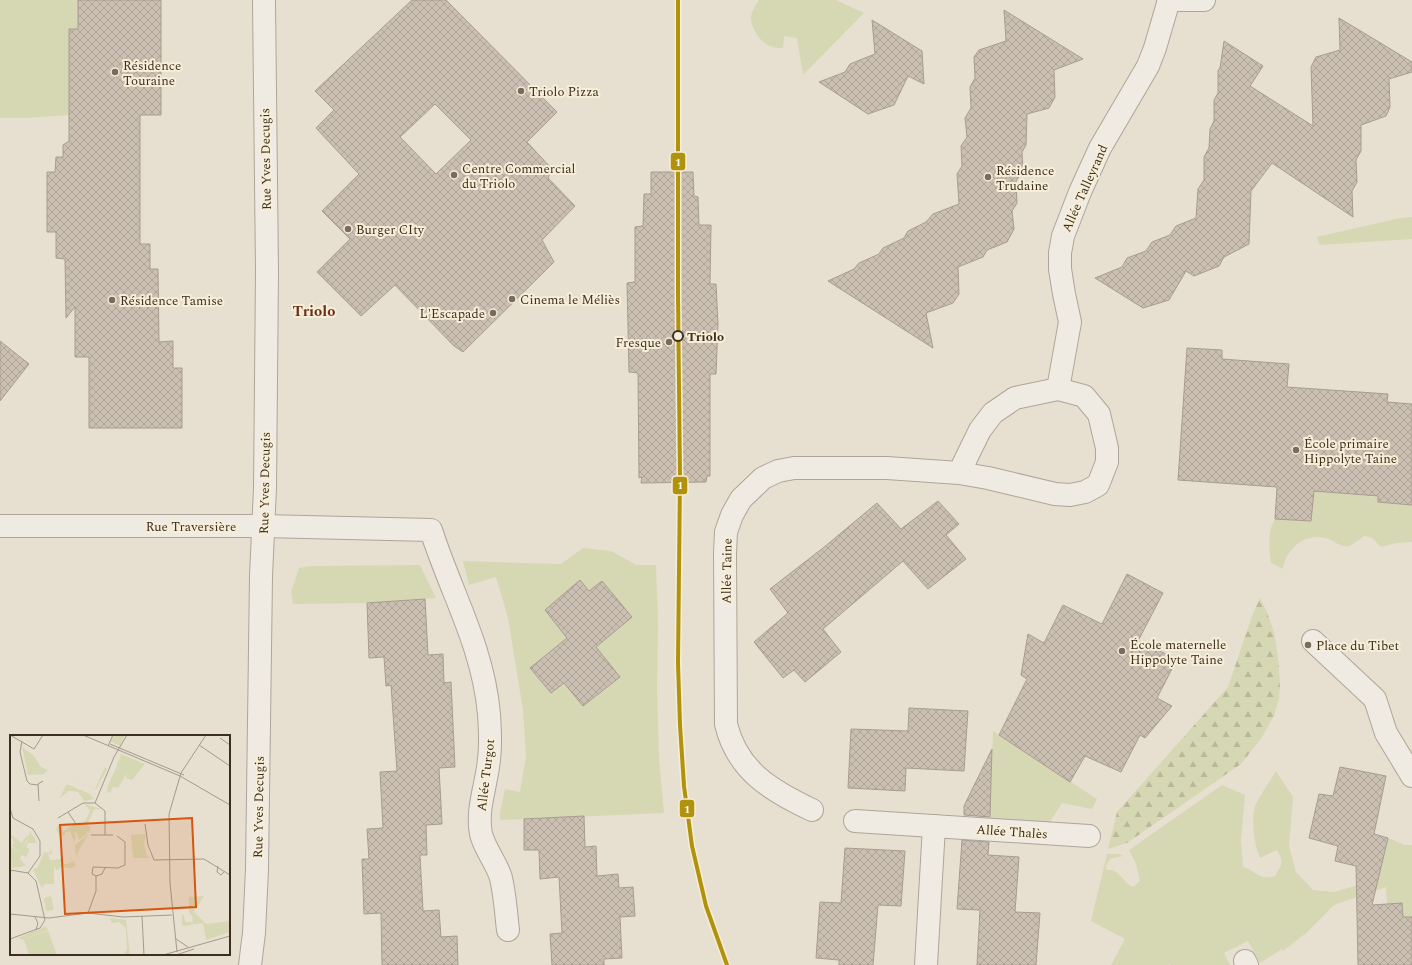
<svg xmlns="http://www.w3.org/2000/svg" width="1412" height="965" viewBox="0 0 1412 965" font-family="Spectral,serif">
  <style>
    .green { fill: #d6d7b3; fill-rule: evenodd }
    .forest { fill: url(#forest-firs) }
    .building { fill: url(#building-cross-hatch); stroke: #a89c90; fill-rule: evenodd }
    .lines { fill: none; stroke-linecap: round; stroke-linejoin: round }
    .minor-casing { stroke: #ada599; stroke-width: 24 }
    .minor { stroke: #efebe3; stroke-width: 22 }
    .metro-1-casing { stroke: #f7eed8; stroke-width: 7 }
    .metro-1 { stroke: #b1920d; stroke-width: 4 }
    .poi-dot { fill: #786c5e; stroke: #f7eed8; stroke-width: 1.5 }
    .stop-dot { fill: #f7eed8; stroke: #3d2e20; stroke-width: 2 }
    .labels { text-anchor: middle; stroke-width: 4; stroke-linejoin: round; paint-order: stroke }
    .poi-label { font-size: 13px; fill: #3d2e20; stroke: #f7eed8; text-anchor: start }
    .street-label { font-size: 13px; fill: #3d2e20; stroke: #f7eed8 }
    .stop-label { font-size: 13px; font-weight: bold; fill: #3d2e20; stroke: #f7eed8; text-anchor: start }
    .quarter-label { font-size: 15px; font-weight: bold; fill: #6b2e1e; stroke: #f7eed8 }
    .inset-road { fill: none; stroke: #a3998a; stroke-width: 1 }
    .view { fill: #d7550e; fill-opacity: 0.15; stroke: #d7550e; stroke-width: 2 }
    .inset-edge { fill: none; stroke: #3d2e20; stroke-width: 2 }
    .line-badge { stroke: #f7eed8; stroke-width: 1.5 }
    .badge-label { font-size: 11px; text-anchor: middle; font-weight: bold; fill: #fff }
  </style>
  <defs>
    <pattern id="forest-firs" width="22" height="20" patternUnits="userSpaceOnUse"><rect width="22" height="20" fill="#d6d7b3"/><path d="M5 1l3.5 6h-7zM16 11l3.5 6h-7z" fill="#b9b99a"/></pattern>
    <pattern id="building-cross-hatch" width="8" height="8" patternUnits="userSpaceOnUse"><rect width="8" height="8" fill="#cbbfb2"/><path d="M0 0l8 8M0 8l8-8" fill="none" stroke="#afa499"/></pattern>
  </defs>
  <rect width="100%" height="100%" fill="#e7e0d1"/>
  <g class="green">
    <polygon points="0,0 78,0 78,29 69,30 69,115 28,118 0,118"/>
    <path d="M759,0H836L864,13L803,75L797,38L784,36L783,48C779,48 774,48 770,46C760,42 751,28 751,18C751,12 756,5 759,0Z"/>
    <polygon points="1412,217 1412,239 1320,245 1317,237 1400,218"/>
    <path d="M1314,491L1378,497V502L1412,505V542L1396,543L1381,547L1372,538L1364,536C1360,539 1353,545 1348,546C1340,548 1333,539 1325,538C1304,533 1286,549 1283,569L1271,563C1269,549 1267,532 1275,519L1311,521Z"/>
    <path d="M583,548L611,551L637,565H656L658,623L657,689L659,759L664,813L500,820V813L505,789L520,792L526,756L523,710L508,618L496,577L469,585L463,561L561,564ZM580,580L589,591L602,581L632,617L607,638L592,642L620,677L583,706L564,683L551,693L530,669L567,638L545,610Z"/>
    <polygon points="420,565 436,598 367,603 293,604 291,592 299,568 310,566"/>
    <polygon points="993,731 1097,799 1092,809 1062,803 1049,823 990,820"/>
    <path d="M1276,771L1293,797L1289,846L1296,872L1313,890L1334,892L1361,884L1380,871L1388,838L1405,845H1412V917H1403L1402,903L1387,904L1386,887L1334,905L1306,933L1283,951L1282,949L1260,963L1248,941L1224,953L1230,965H1171L1168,963L1169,965H1111L1125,939L1091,921L1107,854H1118L1124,856C1114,857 1107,858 1106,869C1108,870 1110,870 1112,870C1121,873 1125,884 1133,887L1140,881L1136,864L1129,850L1222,785L1245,795L1241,841L1243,867C1257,871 1259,881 1275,876C1282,864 1284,863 1277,850L1260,858C1254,845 1251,819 1255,806C1260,795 1270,781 1276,771Z"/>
  </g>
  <polygon class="forest" points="1260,598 1267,612 1274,632 1278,657 1280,684 1279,699 1274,716 1262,737 1241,764 1127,843 1108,849 1117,812 1228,687 1252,616"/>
  <g class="building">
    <polygon points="78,0 161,0 161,115 140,115 140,244 150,244 150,269 158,269 159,342 173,341 173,368 182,368 182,428 89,428 89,357 75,357 75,307 66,318 65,259 56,258 56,232 47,232 47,172 55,172 56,157 63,157 63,145 69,141 69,29 78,29"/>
    <path d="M412,0H446L557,112L527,142L552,169L548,178L575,206L542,240L554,262L463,352L454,346L395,285L361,316L317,272L350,239L322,211L359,174L316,128L334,110L315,91ZM435,104L471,140L436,174L400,137Z"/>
    <polygon points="1004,10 1083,59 1054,70 1055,97 1049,108 1027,114 1026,145 1022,152 1023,171 1016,181 1017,203 1012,211 1014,229 1007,242 987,250 983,257 958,267 959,294 953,303 926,313 933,348 828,281 854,269 859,263 879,254 883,248 904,238 908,231 926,222 933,214 959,204 957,174 962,166 961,146 967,137 965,118 971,108 970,87 975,78 974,57 979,50 1006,41"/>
    <polygon points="1339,18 1412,62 1412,72 1389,79 1390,107 1386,116 1361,125 1361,151 1356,160 1357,182 1352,191 1353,217 1272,163 1251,191 1249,244 1224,257 1219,266 1194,276 1186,271 1169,300 1143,308 1095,278 1122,267 1127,258 1146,251 1152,242 1170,235 1176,226 1196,218 1198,189 1204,180 1204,157 1209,148 1210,129 1214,121 1214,100 1218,93 1218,71 1220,68 1224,41 1263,66 1250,86 1313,126 1311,67 1316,57 1340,50"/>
    <polygon points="872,20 922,51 924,84 908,76 894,105 868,114 819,82 845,72 850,64 875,54"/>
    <polygon points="651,172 693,172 694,196 698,197 699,225 711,225 710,284 716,284 718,324 716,374 710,374 710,476 707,476 706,482 641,483 642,477 639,478 638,373 629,372 627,283 635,282 635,227 643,226 644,194 651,194"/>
    <polygon points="0,341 29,364 0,401"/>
    <polygon points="1187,348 1222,350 1222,359 1289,364 1287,387 1388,394 1387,402 1412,404 1412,505 1378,502 1378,496 1314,491 1311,521 1275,519 1277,487 1178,480"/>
    <polygon points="938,501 959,524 946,535 966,559 928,589 903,561 823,629 841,652 805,682 794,670 783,678 754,642 788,613 770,589 823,548 877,503 901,529"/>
    <polygon points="1127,574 1163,593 1138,641 1177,659 1157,698 1172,706 1145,738 1140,735 1121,772 1085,756 1070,782 999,735 1027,679 1021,675 1028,634 1044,643 1063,605 1102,624"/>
    <polygon points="580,580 589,591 602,581 632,617 596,647 620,677 583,706 564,683 551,693 530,668 567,638 545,610"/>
    <polygon points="425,599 428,655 443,654 444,683 451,682 455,767 439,768 442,824 426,825 427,855 420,855 423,911 439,910 441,937 457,936 458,965 382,965 381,913 364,914 362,859 369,859 367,829 383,828 380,772 397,771 391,685 386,686 384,657 369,658 367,603"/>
    <polygon points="909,708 968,711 964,771 906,768 905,791 848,788 851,729 908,731"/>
    <polygon points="992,749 990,817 964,815 964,806"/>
    <polygon points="1340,767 1386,776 1374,834 1388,838 1372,905 1402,903 1403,917 1412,917 1412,965 1358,965 1356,866 1335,861 1338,846 1309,838 1319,794 1333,796"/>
    <polygon points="584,816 585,847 596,846 597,876 618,874 619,888 633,887 635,916 620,917 622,958 604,959 604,965 552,965 550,934 562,933 559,877 540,879 539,850 524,850 524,819"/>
    <polygon points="962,840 989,842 988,855 1019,857 1015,912 1040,913 1036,965 977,965 980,910 957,909"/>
    <polygon points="845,848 905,851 901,906 878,905 873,965 839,965 839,960 816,958 820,902 841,903"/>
  </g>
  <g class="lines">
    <defs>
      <g id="minor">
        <polyline points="1168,0 1204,0"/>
        <polyline points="1058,389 1070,322 1064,294 1060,269 1060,253 1063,236 1080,192 1100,148 1148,66 1155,48 1169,0"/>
        <path d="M0,526H263L431,530C451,593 483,646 489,714C490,729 491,744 489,759C487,784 476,809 481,834C485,850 497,863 501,878C505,895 506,913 508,930"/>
        <polyline points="1313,641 1375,699 1386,733 1412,776"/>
        <path d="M812,810C772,791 737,771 726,724L725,553L726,532L732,515L741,499L763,478L778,471L794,468H887L959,473L988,478L1055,494L1070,495L1085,492L1098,485L1107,462V448L1099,414L1084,396L1058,389L1015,398L993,413L980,430L959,473"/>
        <polyline points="855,821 1089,836"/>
        <polyline points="1245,961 1247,965"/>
        <polyline points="250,965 254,933 257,869 261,576 265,488 267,272 264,0"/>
        <polyline points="926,965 934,826"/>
      </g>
    </defs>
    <use href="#minor" class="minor-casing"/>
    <use href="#minor" class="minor"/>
    <defs>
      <polyline id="metro-1" points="678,0 678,295 680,478 678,663 680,725 684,786 692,846 706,906 727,965"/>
    </defs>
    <use href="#metro-1" class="metro-1-casing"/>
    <use href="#metro-1" class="metro-1"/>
  </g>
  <g class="poi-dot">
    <circle cx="115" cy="72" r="4"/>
    <circle cx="521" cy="91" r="4"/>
    <circle cx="454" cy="175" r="4"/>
    <circle cx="988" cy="177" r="4"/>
    <circle cx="348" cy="229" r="4"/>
    <circle cx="512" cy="299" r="4"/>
    <circle cx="112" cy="300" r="4"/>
    <circle cx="493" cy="313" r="4"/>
    <circle cx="669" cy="342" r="4"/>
    <circle cx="1296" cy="450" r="4"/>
    <circle cx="1308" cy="645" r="4"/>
    <circle cx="1122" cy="651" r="4"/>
  </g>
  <circle class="stop-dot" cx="678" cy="336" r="5"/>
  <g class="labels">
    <g class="poi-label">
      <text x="123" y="70">Résidence<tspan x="123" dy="15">Touraine</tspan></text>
      <text x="529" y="96">Triolo Pizza</text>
      <text x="462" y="173">Centre Commercial<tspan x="462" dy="15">du Triolo</tspan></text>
      <text x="996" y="175">Résidence<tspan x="996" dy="15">Trudaine</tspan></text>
      <text x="356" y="234">Burger CIty</text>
      <text x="520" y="304">Cinema le Méliès</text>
      <text x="120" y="305">Résidence Tamise</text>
      <text x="485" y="318" text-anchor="end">L'Escapade</text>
      <text x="661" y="347" text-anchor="end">Fresque</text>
      <text x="1304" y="448">École primaire<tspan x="1304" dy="15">Hippolyte Taine</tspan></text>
      <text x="1130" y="649">École maternelle<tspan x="1130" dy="15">Hippolyte Taine</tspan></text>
      <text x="1316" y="650">Place du Tibet</text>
    </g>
    <g class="street-label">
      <text transform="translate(265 159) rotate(-91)" y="5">Rue Yves Decugis</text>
      <text transform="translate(1084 188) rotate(-66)" y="5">Allée Talleyrand</text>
      <text transform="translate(264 483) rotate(-89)" y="5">Rue Yves Decugis</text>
      <text x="191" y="531">Rue Traversière</text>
      <text transform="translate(726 571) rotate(-89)" y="5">Allée Taine</text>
      <text transform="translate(485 775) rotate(-83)" y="5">Allée Turgot</text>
      <text transform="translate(258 807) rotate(-89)" y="5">Rue Yves Decugis</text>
      <text transform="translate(1012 831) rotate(4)" y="5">Allée Thalès</text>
    </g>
    <g class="stop-label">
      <text x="687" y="341">Triolo</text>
    </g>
    <g class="quarter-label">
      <text x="314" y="316">Triolo</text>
    </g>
  </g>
  <g transform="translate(10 735)">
    <rect width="220" height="220" fill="#e7e0d1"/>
    <path d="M105,0H115L110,11L100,6ZM12,12L24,21L31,32L38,35L34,39L18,40ZM95,32L97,34L86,54H84L58,43L85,54ZM106,33L117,38L108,53L103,52L100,58L97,57L98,50ZM57,49L80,59L84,64L74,66L68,57L63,56H58L49,64ZM75,69L92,74H84L77,90L80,92L79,98L77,96V99L69,105L67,98L64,97L66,102L64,107L60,96L56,97L53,101L49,100L46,94L49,89L53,97L64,89L68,90L69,87L72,88L76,85L80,76ZM20,96L27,108H18L16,112L20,114L16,122L12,120L10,124L16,131L2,133L0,111L9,117L17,107ZM136,99L134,109L137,121L141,123H123L121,100ZM41,114L42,119H38L40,125L51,124L52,127L49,129H57L64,126L66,130L62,133L50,132L49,135H46L44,130V153V149H35L32,153L23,135L28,132L34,117L39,118ZM41,161L44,175L36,176L34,163ZM194,161L184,177L196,189L220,186V197L196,205L193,188L172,191V180H174L175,187H183L182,180L179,178V162ZM36,191L38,195L14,204L38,196L47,220H19L14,205L8,203Z" fill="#d6d7b3"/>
    <path d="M111,19L135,29L122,45L116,43L117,38L106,33ZM0,99L12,108L17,100L19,102L9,117L2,111L4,107ZM79,99L69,115L66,123L65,110ZM100,183L116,185L120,220L114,219L117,214L116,193L109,187L102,188Z" fill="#d6d7b3"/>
    <path class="inset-road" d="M0,0L24,14L33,0M73,0L170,41L220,70M210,3L220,10M12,6L10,17L17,46L20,49L28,50M100,9L174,40M189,10L220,31M98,11L103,0M29,66L28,49L33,46M85,68L104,22L117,0M0,73L3,83L23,94L30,106V121L18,138M58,77L66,89M48,83L73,68H85L95,76V100M135,89L138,110L144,125L194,124L220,140M81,100H103M208,131L207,137L211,140L215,136M0,135L18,138L26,146L35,185L30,193L0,204M86,141L82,139L83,132L108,133L115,130V107L107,101M86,141L92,139L95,133M78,178L86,156V141M0,179L39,183L78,178L113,182L162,180M132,181L134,220M25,182L28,188L26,195M166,204L178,212M167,217L160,148L159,79L171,38L196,0M153,220L220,201M166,220L184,214"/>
    <path class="view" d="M182,83L186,172L55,179L50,90Z"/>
    <rect width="220" height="220" class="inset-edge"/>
  </g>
  <g class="line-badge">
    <rect x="670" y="152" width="16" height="19" rx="4" fill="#b1920d"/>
    <rect x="672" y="476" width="16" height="19" rx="4" fill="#b1920d"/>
    <rect x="679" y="799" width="16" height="19" rx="4" fill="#b1920d"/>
  </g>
  <g class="badge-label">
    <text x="678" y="166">1</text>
    <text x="680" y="489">1</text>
    <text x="687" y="813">1</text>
  </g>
</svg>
